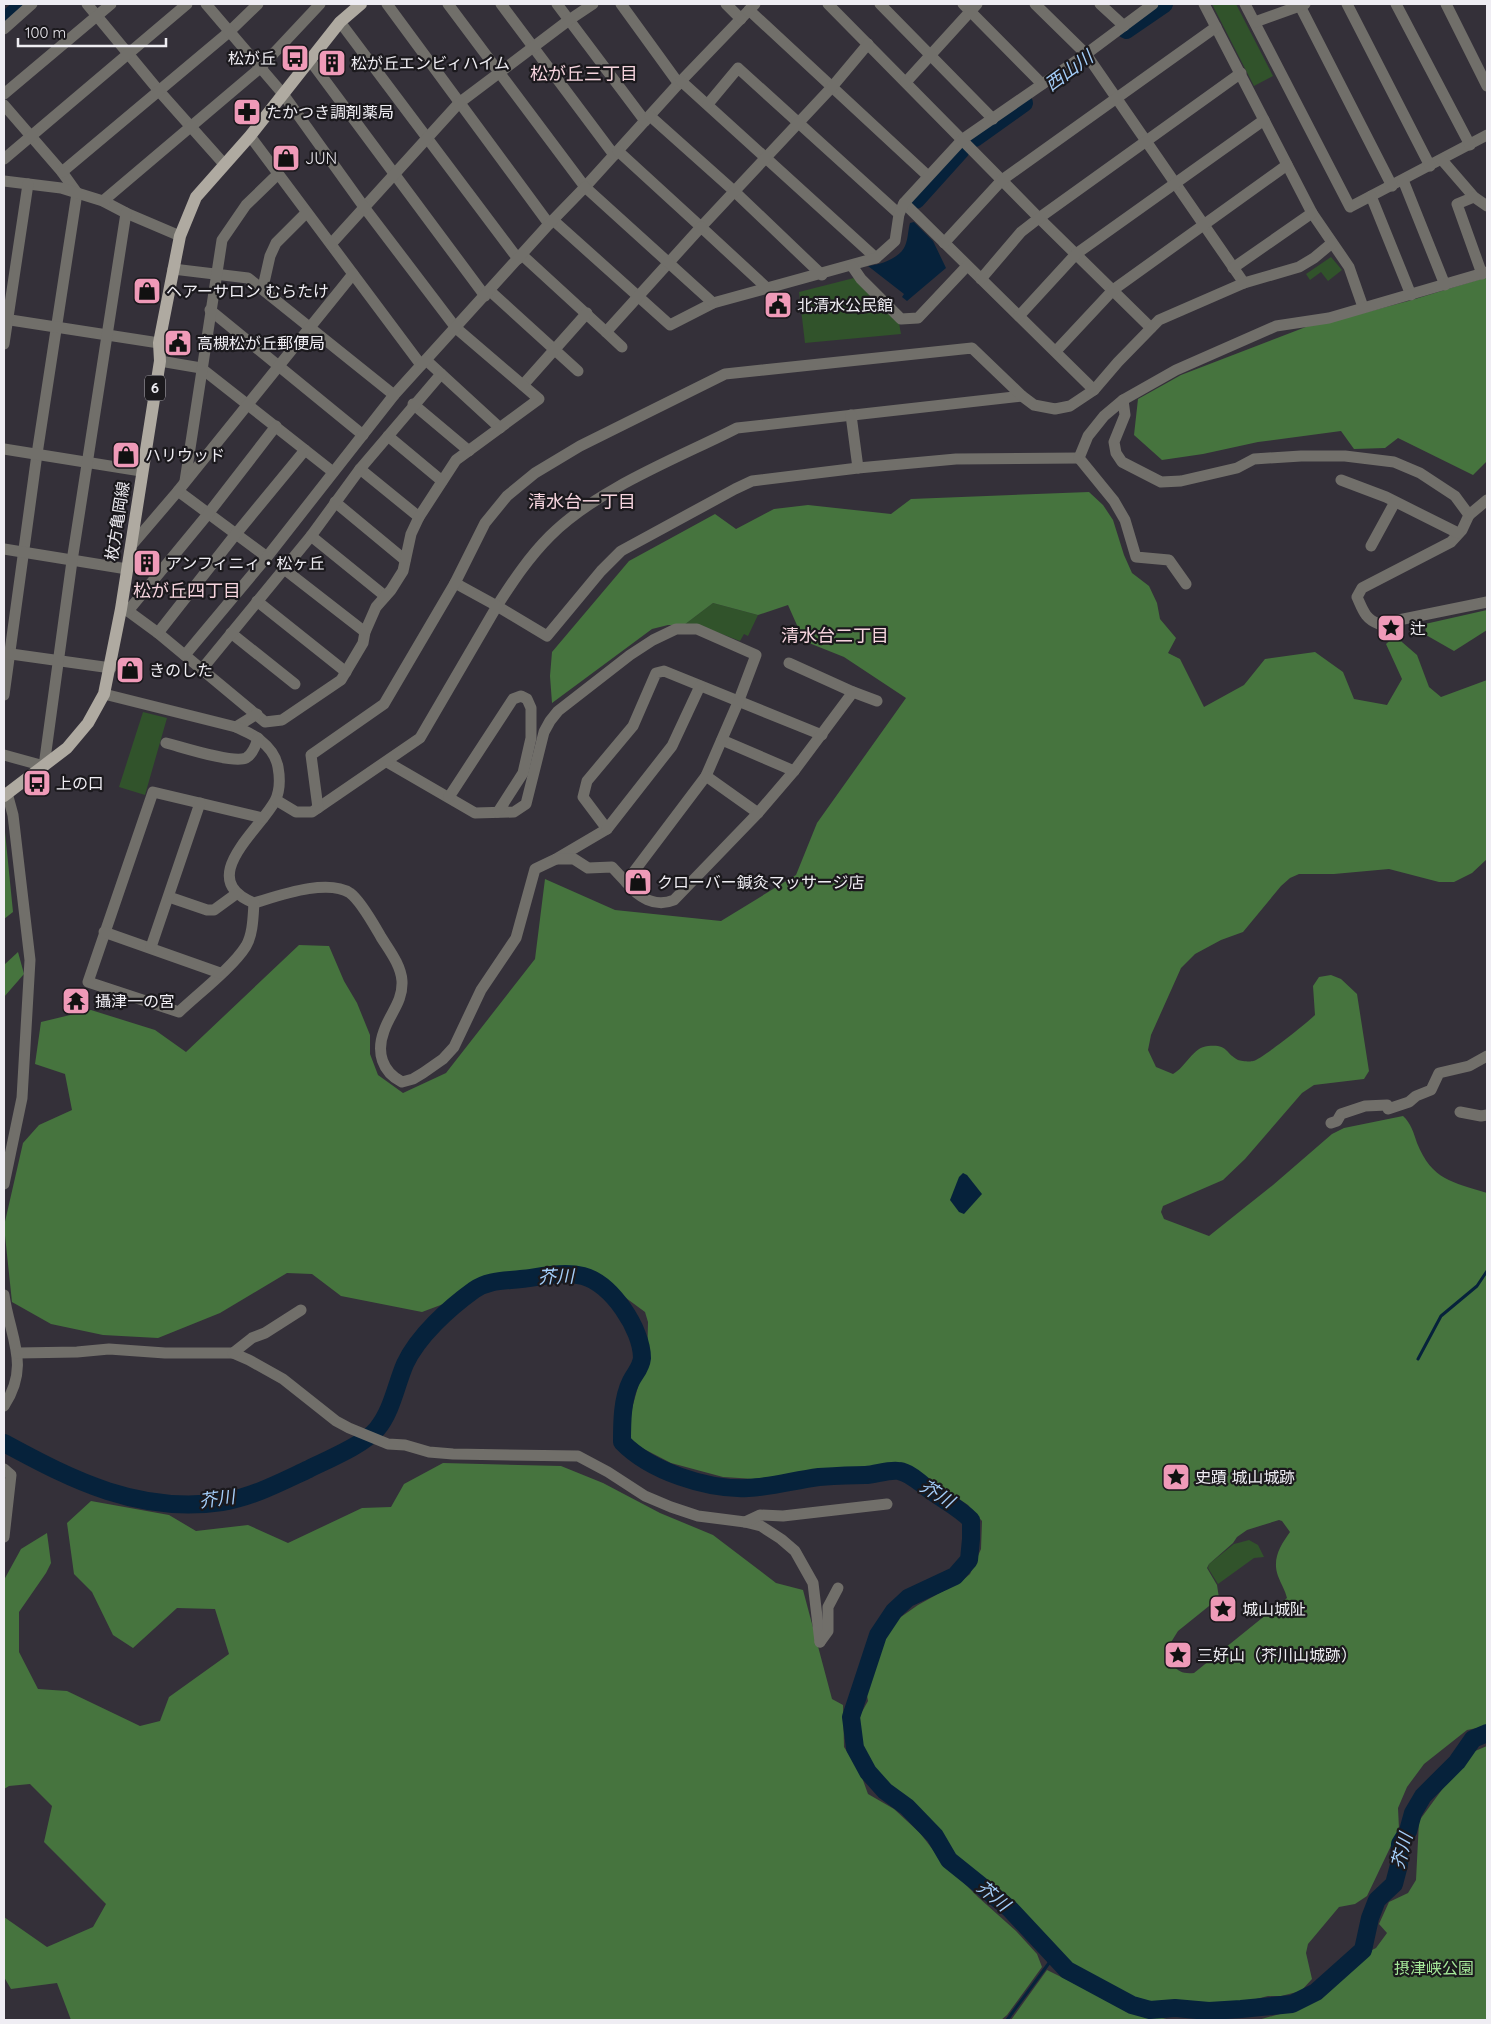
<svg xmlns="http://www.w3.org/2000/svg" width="1491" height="2024" viewBox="0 0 1491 2024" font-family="Quicksand,'Noto Sans JP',sans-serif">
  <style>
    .green { fill: #31532b }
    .forest { fill: #46743e; fill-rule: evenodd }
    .water { fill: #06223b }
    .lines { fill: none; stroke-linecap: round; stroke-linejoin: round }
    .stream { stroke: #06223b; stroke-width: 3 }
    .river { stroke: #06223b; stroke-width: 18 }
    .minor { stroke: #716f6a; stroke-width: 11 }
    .major { stroke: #afaaa1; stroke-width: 12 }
    .labels { text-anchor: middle; stroke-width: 4.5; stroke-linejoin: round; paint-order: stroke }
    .shield { fill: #1b191d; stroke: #afadb3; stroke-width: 1 }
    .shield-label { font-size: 15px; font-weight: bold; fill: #efedf3 }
    .poi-label { font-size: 16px; fill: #efedf3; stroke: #1b191d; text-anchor: start }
    .street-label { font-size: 16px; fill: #efedf3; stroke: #1b191d }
    .park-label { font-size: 16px; fill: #a5e899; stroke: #1b191d }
    .water-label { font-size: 18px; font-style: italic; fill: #a4cefa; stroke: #1b191d }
    .neighbourhood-label { font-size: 18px; fill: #f6d4de; stroke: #1b191d }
  </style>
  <rect width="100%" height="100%" fill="#343039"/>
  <g class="green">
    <polygon points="1212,4 1236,4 1273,76 1254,86"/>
    <polygon points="1331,257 1342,270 1328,281 1321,272 1310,280 1306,274"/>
    <polygon points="854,278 899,323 901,334 805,343 799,292"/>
    <polygon points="713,603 758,615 748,636 744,634 740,641 695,624 684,625"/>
    <polygon points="143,712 167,718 145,795 119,787"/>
    <polygon points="1249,1540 1258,1545 1264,1557 1254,1558 1218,1584 1208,1568 1209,1564 1234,1544"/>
  </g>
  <g class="forest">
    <polygon points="1487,277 1487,461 1473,475 1398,438 1385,448 1354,449 1341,431 1258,442 1203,454 1162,460 1134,435 1138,399 1181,375 1311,325 1326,323 1412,300"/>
    <path d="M1089,492L1103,505L1113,520L1124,555L1132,573L1149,586L1157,603L1160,619L1176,638L1168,653L1180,659L1204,707L1244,685L1265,659L1315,652L1343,672L1354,699L1387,705L1402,679L1386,644L1395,636L1417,655L1429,687L1441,697L1487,680V859L1472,873L1454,882H1439L1389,869L1334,874H1299L1290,878L1281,886L1243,932L1221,940L1195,954L1181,968L1151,1035L1148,1050L1156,1067L1173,1074C1186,1067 1193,1047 1208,1046C1228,1044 1225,1053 1238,1060C1241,1061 1250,1062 1253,1061C1262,1059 1308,1022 1315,1015L1313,986L1319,977L1331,975L1341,979L1357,994L1369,1071L1364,1079L1314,1085L1302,1093L1245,1159L1223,1180L1163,1206L1161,1212L1164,1219L1209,1236L1273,1185L1332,1134L1344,1128L1403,1116C1411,1123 1414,1134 1417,1143C1432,1180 1452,1182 1487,1193V1726L1467,1730L1424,1764L1407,1787L1398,1808L1399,1829L1367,1896L1355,1904L1339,1907L1308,1944L1306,1953L1312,1979L1301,1991L1281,1996H1268L1228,2006L1208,2007L1196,2002L1153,2003L1136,1998L1110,1986L1102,1980L1075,1969L1010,1904L997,1894L977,1873L961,1863L926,1820L891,1792L865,1756L857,1727L858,1719L868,1701L866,1690L874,1655L886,1630L898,1619L918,1605L963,1580L970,1574L981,1549L982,1521L968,1505L908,1465H881L755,1479L723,1477L671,1463L642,1448L631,1440L628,1423L639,1383L647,1364L648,1322L645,1312L607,1284L585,1271L553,1267L481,1278L446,1303L422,1312L341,1296L312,1274L287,1273L220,1313L158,1338L103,1335L51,1324L12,1302L4,1226L23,1143L39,1125L72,1110L65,1074L35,1064L41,1022L91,1010L155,1030L186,1052L299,945L329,946L344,981L357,1003L370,1035V1054L378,1075L403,1093L446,1073L535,959L545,879L615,910L721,921L796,875L817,823L906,698L844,657L804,641L788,605L758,615L713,603L684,625H668L652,629L552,703L550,676L552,652L629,561L715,514L736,529L774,509L808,505L891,514L911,499ZM1279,1520L1282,1521L1290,1532C1280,1546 1272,1559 1278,1576C1281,1584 1285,1590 1287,1598L1194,1673C1175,1675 1171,1664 1168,1647L1178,1631L1219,1598L1217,1585L1207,1568L1209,1564L1233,1543L1237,1537L1247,1530Z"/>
    <polygon points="1487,610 1487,630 1454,651 1426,635 1425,624"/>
    <polygon points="4,822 13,912 4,919"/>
    <polygon points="18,952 24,974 4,997 4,965"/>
    <polygon points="443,1463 561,1466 603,1483 660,1513 713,1535 776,1583 803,1590 832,1699 843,1705 844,1747 860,1772 868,1794 894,1809 920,1833 940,1859 978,1897 1016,1931 1037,1954 1042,1967 1007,2015 1001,2020 71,2020 57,1983 11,1989 4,1977 4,1917 47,1947 93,1927 106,1904 44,1842 52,1806 30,1784 9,1786 4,1789 4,1580 21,1549 47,1533 51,1563 46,1573 19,1612 19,1652 38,1689 67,1691 140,1726 160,1721 169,1697 229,1654 215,1609 177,1608 133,1648 113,1635 92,1592 74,1574 67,1523 91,1501 169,1515 196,1531 248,1525 288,1543 362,1508 391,1507 404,1484"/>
    <polygon points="1487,1746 1487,2020 1258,2020 1294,2010 1318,1997 1364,1954 1376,1948 1387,1933 1379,1924 1389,1902 1408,1893 1416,1880 1419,1821 1468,1754"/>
    <polygon points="1047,1970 1130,2011 1171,2020 1011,2020"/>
  </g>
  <g class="water">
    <path d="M914,222L933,241L946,268L907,301L902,297L904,294L868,266C880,265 900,258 905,246C908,240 908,230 910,223Z"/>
    <polygon points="963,1173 967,1175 982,1194 964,1214 959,1212 950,1200 959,1177"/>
  </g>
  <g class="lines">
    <g class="stream">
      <polyline points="1418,1359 1441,1316 1477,1286 1487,1271"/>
      <polyline points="1007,2020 1049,1963 1058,1959"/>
    </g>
    <g class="river">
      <polyline points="4,22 24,4"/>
      <polyline points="1126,30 1164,4"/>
      <polyline points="975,138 1024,103"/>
      <polyline points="916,200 961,150"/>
      <path d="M4,1443C74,1481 139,1514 222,1502C253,1497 281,1482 309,1469C327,1460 365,1444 377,1429C392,1411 396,1385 405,1364C418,1336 449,1308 474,1290C488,1280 504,1281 521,1279C540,1277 563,1271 583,1276C611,1283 642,1329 642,1358C641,1368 635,1373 631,1381C622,1399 622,1423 622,1442C650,1471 707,1490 748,1488C772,1487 795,1480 819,1477C834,1476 850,1475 865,1475C875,1475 889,1469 899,1471C911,1473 921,1484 931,1491C945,1501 959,1508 971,1520V1539L969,1560L955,1576L908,1598L894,1611L878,1635L851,1717L855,1748L868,1772L885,1791L907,1807L935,1836L949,1860L1010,1909L1067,1970L1132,2005L1150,2010L1175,2008L1209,2011L1241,2009L1292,2004L1316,1992L1363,1950L1370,1918L1377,1900L1394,1884L1399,1865L1400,1844L1408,1831L1413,1813L1423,1796L1457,1762L1473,1739L1487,1733"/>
    </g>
    <g class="minor">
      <polyline points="87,4 159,91 224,164"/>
      <polyline points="387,4 549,224"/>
      <polyline points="448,4 585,187 681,81 755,4"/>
      <polyline points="501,4 614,155"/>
      <polyline points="557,4 645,121"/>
      <polyline points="621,4 679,84"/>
      <polyline points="726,4 741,19"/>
      <polyline points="828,4 1039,218 1151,328"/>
      <polyline points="880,4 993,119"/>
      <polyline points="963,4 1042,84"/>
      <polyline points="1035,4 1086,54 1244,283"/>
      <polyline points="1100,4 1124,26"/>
      <polyline points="1204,4 1312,213 1349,267 1363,307"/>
      <polyline points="1245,4 1350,207 1487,135"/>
      <polyline points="1347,4 1430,166"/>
      <polyline points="1396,4 1470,145"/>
      <polyline points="1446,4 1487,86"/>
      <polyline points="1300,6 1392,186"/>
      <polyline points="749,10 928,176"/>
      <polyline points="340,22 518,259"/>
      <polyline points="1255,22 1305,4"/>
      <polyline points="4,29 32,4"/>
      <polyline points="309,59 485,296"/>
      <polyline points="681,81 876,258"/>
      <polyline points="906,82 977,4"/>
      <polyline points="4,94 111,4"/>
      <polyline points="708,104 738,68 899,214"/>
      <polyline points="4,105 62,172 77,193 37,454 4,695"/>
      <polyline points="650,116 734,191 822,275"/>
      <polyline points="250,136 421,365"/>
      <polyline points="618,151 701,227 832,87 868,44"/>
      <polyline points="4,159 187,4"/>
      <polyline points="1442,160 1474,197 1487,206"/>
      <polyline points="62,172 229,32 258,4"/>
      <polyline points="1403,180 1445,285"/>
      <polyline points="4,181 61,188 103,201 126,213 180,236"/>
      <polyline points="1371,196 1411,295"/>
      <polyline points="1474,197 1457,204 1482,274"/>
      <polyline points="103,201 260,68 320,4"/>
      <polyline points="904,203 1094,390"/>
      <polyline points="553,220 670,325 713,303 876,258 895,241 899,214 904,203 963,139 1086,54 1153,4"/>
      <polyline points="944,243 1002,180 1216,27"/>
      <polyline points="331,244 459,103 569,20 593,4"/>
      <polyline points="522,255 606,332"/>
      <polyline points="852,266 861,279 901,319 918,318 967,266"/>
      <polyline points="1233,268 1312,213"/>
      <polyline points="173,269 248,278 394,395"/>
      <polyline points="981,279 1021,232 1039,218 1241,73"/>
      <polyline points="263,287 270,256 276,243 306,213"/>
      <polyline points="490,291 578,371"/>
      <polyline points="210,310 363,435"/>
      <polyline points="1019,316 1076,254 1264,120"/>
      <polyline points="4,319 159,343"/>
      <polyline points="4,344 28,184"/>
      <polyline points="622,347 606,332 701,227 768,289"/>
      <polyline points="1056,351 1113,290 1287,165"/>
      <polyline points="426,360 500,428"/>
      <polyline points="160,361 201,368 333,472"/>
      <polyline points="523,385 587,313"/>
      <path d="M1022,396L737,428L727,433C670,461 595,491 550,536C529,557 513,581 497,606L547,636L601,571L621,551L735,489L752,481L858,468L956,459L1079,458"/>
      <path d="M1123,400L1125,415L1114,442L1116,453L1122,462L1161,482L1181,481L1237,468L1254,459L1301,456H1345L1394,462L1420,473L1455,496L1469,515L1462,530L1451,542L1362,588L1357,597C1363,610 1365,619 1379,624L1487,602"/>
      <polyline points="413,404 469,451"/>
      <polyline points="851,415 858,468"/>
      <polyline points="388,436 442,481"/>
      <polyline points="4,449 141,471"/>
      <polyline points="360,469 419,517"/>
      <polyline points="1341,480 1386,497 1458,533"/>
      <polyline points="185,481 222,240 246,205 278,174"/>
      <polyline points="178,491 267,557"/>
      <polyline points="335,502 405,560"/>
      <polyline points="1469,515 1487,500"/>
      <polyline points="311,536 385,596"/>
      <polyline points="131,546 178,491 353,274"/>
      <polyline points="1371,546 1395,502"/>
      <polyline points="4,549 127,569"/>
      <polyline points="284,569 365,632"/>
      <polyline points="1186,584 1169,560 1136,557 1125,520 1114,501 1079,458 1088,436 1104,416 1123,400 1176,370 1276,326 1329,318 1487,272"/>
      <polyline points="257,601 346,672"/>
      <polyline points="121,609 128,611 158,633 265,722 282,720 341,680 363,643 365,632 376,607 391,590 403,571 411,534 419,517 456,460 539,399 456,328 364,207 283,94 206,4"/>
      <polyline points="128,611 208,514 276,426"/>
      <polyline points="158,633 235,535 305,450"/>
      <polyline points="231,633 295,684"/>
      <polyline points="4,653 111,668"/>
      <polyline points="185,655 267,557 394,395 549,224 585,187 713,303"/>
      <polyline points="789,663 853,692"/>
      <polyline points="202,669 311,536 360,469 441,374"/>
      <polyline points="104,694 236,727 257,714"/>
      <path d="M236,727C244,731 253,734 260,740C269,747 276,756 278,767C280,778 280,791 275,801C258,832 195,879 254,903C278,896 327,878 350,893C361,901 374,925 381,937C389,950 401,965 402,981C403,1002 390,1013 384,1031C376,1052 382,1072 402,1082L413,1079L423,1073L443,1059L454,1047L481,990L516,938L535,869L556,859L607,829L583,797L587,781L633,726L656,673L664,671L822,735"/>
      <polyline points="722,740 794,771"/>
      <path d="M166,743C182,747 233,764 246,758C253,754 256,745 258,738"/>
      <polyline points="4,755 44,766 72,561 126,213"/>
      <polyline points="387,762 475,813 514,812 526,804 544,732 550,721 558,711 630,655 653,640 676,629 697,629 756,655 739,700 706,776 626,882 612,867 588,868 574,859 557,859"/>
      <polyline points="706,776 758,813"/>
      <polyline points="449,797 513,699 521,696 527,699 531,708 531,738 523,773 498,812"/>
      <polyline points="276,800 296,812 312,812 420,738 497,606 455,583"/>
      <polyline points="318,808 311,755 384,704 455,583 485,523 507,496 535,473 580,446 725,374 972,348 1022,396 1034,405 1055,409 1070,406 1094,390 1118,362 1159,320 1244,283 1299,267 1314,258 1332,243"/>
      <polyline points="607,829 672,746 700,686"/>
      <path d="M626,882C638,897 655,908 674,900L758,813L794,771L853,692L877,701"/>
      <polyline points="169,897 207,910 214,910 236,894"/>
      <path d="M254,903C253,917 253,934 246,946C233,967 198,994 179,1012L88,982L153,792L263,818"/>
      <polyline points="104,932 220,973"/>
      <polyline points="151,947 200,803"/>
      <polyline points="1460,1112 1481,1116 1487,1115"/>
      <polyline points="1331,1123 1337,1121 1341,1114 1365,1106 1387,1105 1388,1109 1409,1102 1416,1096 1431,1090 1439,1073 1469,1066 1487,1056"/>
      <polyline points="4,1184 22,1098 30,960 13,815 7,793"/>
      <path d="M4,1295C10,1338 31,1365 4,1406"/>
      <polyline points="18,1353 77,1352 109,1349 165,1353 233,1353 249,1360 283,1379 336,1421 349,1428 388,1444 405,1445 429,1452 453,1454 578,1456 608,1472 645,1496 671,1507 698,1516 745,1522 761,1526 781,1539 795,1551 813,1583 820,1642"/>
      <polyline points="233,1353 252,1338 265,1333 301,1310"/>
      <polyline points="4,1469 11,1475 4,1537"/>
      <polyline points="745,1522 760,1515 783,1516 887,1504"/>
      <polyline points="820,1642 828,1631 828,1607 838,1588"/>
    </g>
    <polyline class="major" points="4,796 67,748 88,723 104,694 121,609 160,361 159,343 180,236 196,197 250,136 340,22 361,4"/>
  </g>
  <defs>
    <symbol id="bus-square" viewBox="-11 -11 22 22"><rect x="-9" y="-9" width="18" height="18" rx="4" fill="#ef9ab8" stroke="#1b191d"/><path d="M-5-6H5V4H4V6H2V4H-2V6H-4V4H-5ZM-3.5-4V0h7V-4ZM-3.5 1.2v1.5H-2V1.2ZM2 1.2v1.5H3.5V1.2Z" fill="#111"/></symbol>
    <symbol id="building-square" viewBox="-11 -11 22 22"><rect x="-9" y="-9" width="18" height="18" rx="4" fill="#ef9ab8" stroke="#1b191d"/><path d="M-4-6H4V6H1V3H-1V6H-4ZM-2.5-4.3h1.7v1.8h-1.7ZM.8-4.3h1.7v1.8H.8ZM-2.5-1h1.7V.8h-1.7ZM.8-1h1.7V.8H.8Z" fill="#111"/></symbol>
    <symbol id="pharmacy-square" viewBox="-11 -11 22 22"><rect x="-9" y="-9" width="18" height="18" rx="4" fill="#ef9ab8" stroke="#1b191d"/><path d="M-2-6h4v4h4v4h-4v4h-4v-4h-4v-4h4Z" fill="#111"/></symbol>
    <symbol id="shop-square" viewBox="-11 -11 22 22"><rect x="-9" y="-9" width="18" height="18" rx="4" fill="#ef9ab8" stroke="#1b191d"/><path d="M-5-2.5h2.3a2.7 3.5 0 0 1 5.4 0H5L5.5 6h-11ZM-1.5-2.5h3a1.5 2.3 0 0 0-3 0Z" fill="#111"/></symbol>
    <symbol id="civic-square" viewBox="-11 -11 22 22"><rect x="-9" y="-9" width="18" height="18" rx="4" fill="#ef9ab8" stroke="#1b191d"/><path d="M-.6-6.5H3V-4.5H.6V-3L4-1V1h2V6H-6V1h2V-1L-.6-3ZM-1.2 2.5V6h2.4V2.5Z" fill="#111"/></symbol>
    <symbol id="sight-square" viewBox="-11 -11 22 22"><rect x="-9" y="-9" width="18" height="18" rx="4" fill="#ef9ab8" stroke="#1b191d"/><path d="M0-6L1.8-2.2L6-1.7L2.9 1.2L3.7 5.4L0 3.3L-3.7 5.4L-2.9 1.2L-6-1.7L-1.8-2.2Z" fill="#111"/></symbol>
    <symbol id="temple-square" viewBox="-11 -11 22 22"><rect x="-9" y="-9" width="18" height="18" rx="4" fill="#ef9ab8" stroke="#1b191d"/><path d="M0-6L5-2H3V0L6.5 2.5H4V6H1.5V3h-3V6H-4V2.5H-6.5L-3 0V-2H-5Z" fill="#111"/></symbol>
  </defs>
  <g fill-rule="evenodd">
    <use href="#bus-square" x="279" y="42" width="32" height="32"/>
    <use href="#building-square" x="316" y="47" width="32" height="32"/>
    <use href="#pharmacy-square" x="231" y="96" width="32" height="32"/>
    <use href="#shop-square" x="270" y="142" width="32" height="32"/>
    <use href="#shop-square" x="131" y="275" width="32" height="32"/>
    <use href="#civic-square" x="762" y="289" width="32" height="32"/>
    <use href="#civic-square" x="162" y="327" width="32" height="32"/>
    <use href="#shop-square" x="110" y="439" width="32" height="32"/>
    <use href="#building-square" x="131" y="547" width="32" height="32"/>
    <use href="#sight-square" x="1375" y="612" width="32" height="32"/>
    <use href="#shop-square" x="114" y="654" width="32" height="32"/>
    <use href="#bus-square" x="21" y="767" width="32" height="32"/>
    <use href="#shop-square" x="622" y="866" width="32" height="32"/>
    <use href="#temple-square" x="60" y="985" width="32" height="32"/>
    <use href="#sight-square" x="1160" y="1461" width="32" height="32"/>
    <use href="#sight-square" x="1207" y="1593" width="32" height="32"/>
    <use href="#sight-square" x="1162" y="1639" width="32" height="32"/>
  </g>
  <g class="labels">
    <rect class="shield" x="145" y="375.5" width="20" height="25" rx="4"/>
    <g class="shield-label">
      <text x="155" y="393">6</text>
    </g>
    <g class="poi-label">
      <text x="276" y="64" text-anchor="end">松が丘</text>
      <text x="351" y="69">松が丘エンビィハイム</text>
      <text x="266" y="118">たかつき調剤薬局</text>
      <text x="305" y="164">JUN</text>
      <text x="166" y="297">ヘアーサロン むらたけ</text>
      <text x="797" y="311">北清水公民館</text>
      <text x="197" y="349">高槻松が丘郵便局</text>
      <text x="145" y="461">ハリウッド</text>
      <text x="166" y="569">アンフィニィ・松ヶ丘</text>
      <text x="1410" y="634">辻</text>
      <text x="149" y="676">きのした</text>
      <text x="56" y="789">上の口</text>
      <text x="657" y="888">クローバー鍼灸マッサージ店</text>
      <text x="95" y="1007">攝津一の宮</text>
      <text x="1195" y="1483">史蹟 城山城跡</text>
      <text x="1242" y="1615">城山城阯</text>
      <text x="1197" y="1661">三好山（芥川山城跡）</text>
    </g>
    <g class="street-label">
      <text transform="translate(117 521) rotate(-81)" y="6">枚方亀岡線</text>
    </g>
    <g class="park-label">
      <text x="1434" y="1974">摂津峡公園</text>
    </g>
    <g class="water-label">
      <text transform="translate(1069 71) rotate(-36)" y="6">西山川</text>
      <text transform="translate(556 1277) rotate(-2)" y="6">芥川</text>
      <text transform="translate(937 1494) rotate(32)" y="6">芥川</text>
      <text transform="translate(217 1499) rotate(-8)" y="6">芥川</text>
      <text transform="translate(1402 1851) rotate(-75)" y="6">芥川</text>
      <text transform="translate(993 1896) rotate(40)" y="6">芥川</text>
    </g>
    <g class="neighbourhood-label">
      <text x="584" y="80">松が丘三丁目</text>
      <text x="582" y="508">清水台一丁目</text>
      <text x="187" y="597">松が丘四丁目</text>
      <text x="835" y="642">清水台二丁目</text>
    </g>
  </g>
  <rect width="1491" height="2024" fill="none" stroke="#efedf3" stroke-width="10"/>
  <path d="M18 38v8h148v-8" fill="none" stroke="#efedf3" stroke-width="2.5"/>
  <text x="25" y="38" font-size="15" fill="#efedf3" stroke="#1b191d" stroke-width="4" paint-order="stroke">100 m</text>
</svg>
